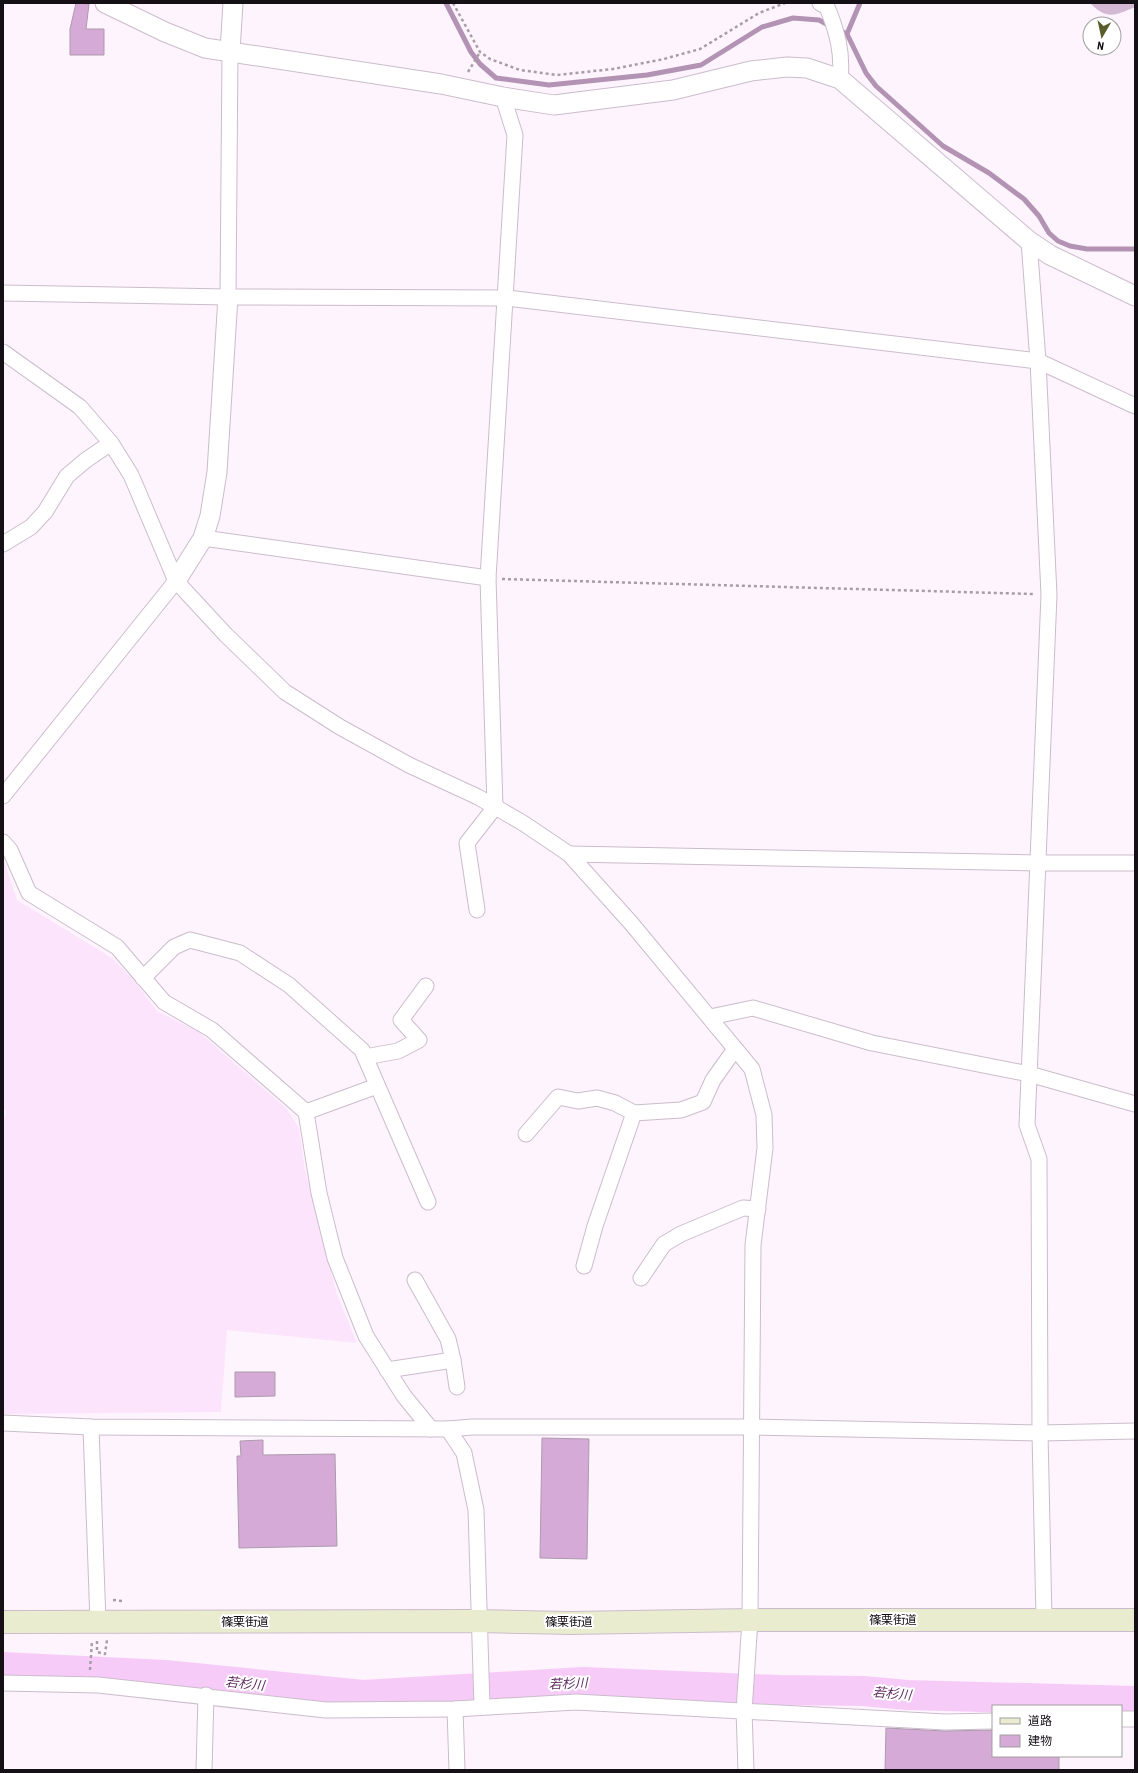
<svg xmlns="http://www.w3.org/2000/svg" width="1138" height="1773" viewBox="0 0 1138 1773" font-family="'Roboto Condensed','Noto Sans JP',sans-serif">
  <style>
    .built { fill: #fce5fc }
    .green { fill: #d4b9d5 }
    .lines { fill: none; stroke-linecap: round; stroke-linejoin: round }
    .stream { stroke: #b393b4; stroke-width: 5 }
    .river { stroke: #f7cbf8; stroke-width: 30 }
    .building { fill: #d5aad6; stroke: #ab9bab }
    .minor-casing { stroke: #cbbccc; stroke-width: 17 }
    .tertiary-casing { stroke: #cbbccc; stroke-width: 21 }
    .secondary-casing { stroke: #cbbccc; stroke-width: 24 }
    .path { stroke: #a69ea6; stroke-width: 2.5; stroke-dasharray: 3 3; stroke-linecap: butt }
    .minor { stroke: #fff; stroke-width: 15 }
    .tertiary { stroke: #fff; stroke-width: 19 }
    .secondary { stroke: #e9eccf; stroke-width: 22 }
    .labels { text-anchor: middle; stroke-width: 4; stroke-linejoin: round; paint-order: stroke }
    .street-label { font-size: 12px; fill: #151015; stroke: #fff }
    .water-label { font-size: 13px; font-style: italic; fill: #5e2b61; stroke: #fff }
  </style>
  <rect width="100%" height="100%" fill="#fef4fe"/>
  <polygon class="built" points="3,857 17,900 112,958 134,980 157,1011 199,1032 286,1108 299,1128 305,1169 319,1227 337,1294 357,1343 227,1330 221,1412 3,1414 3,1119 6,1112 3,1108"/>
  <path class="green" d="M1090,3H1135V7C1114,16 1107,20 1090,3Z"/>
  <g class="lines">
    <g class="stream">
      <polyline points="446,3 471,52 480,64 496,78 549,85 647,75 701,65 762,27 793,18 819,20 832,27"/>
      <polyline points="839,30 847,34 866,73 876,86 943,146 989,173 1024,199 1039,216 1049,233 1058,241 1070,246 1087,249 1135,249"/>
      <polyline points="847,34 860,3"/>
    </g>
    <polyline class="river" points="3,1667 165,1675 363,1695 583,1682 779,1690 863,1691 907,1695 1135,1701"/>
  </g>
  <g class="building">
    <polygon points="76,3 89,4 86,29 104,29 104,55 70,55 70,29"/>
    <polygon points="235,1372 275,1372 275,1396 235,1397"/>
    <polygon points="542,1438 589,1439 587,1559 540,1558"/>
    <polygon points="263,1440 263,1455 335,1454 337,1546 239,1548 237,1456 241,1456 240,1441"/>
    <polygon points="886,1728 945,1731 993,1730 993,1756 1059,1756 1059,1770 885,1770"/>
  </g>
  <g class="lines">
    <defs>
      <g id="minor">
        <path d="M820,3L827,7C837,31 843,53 840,79"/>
        <polyline points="1029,241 1038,361 1049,595 1027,1125 1039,1159 1040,1433 1044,1620"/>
        <polyline points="3,293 228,297 507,298 1038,361 1135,406"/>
        <polyline points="228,297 230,51"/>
        <polyline points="3,352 80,407 111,443 131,475 176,581 226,635 285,692 340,727 409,765 478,797 523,823 569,854 631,923 752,1069 764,1115 765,1148 753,1245 750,1620 744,1711 746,1770"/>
        <polyline points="203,538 488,578"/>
        <polyline points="3,544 31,527 45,512 67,476 86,460 111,443"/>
        <polyline points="3,796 176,581"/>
        <polyline points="3,842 10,850 29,893 117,947 164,1002 212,1030 306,1112 319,1193 335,1258 366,1336 404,1396 431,1429"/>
        <polyline points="569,854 1038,863 1135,863"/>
        <polyline points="477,910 467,843 495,807 488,578 515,135 503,97"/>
        <polyline points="143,978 174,947 190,940 240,953 289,985 362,1050 428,1202"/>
        <polyline points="710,1017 753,1008 872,1043 1029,1074 1135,1104"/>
        <polyline points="365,1057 398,1051 419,1040 401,1020 426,986"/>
        <polyline points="306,1112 377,1086"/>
        <polyline points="526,1134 558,1097 578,1101 597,1098 615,1103 634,1113 681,1110 703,1102 713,1080 735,1049"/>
        <polyline points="584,1266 595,1226 634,1113"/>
        <polyline points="641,1278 664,1244 681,1234 743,1208 758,1209"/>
        <polyline points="453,1360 457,1387"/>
        <polyline points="387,1370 453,1360 448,1339 415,1280"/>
        <polyline points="3,1423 91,1427 448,1429 472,1427 752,1427 1040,1433 1135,1431"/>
        <polyline points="91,1427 98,1622"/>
        <polyline points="448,1429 464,1453 476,1510 482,1706"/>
        <polyline points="3,1683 98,1685 326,1710 455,1709 576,1702 945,1722 993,1721"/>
        <polyline points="455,1709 457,1770"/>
        <polyline points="1121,1719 1135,1719"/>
        <polyline points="204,1770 206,1695"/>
      </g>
      <g id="tertiary">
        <polyline points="105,3 165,32 205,48 441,84 503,97 554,105 673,90 751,71 787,67 807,68 840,79 1029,241 1050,255 1135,296"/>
        <polyline points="230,51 233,3"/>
        <polyline points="176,581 203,538 210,516 217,472 228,297"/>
      </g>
      <polyline id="secondary" points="3,1622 479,1621 571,1623 750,1620 1135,1620"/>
    </defs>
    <use href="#minor" class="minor-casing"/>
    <use href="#tertiary" class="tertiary-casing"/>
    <use href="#secondary" class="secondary-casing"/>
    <g class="path">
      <polyline points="453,3 480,52 490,59 520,70 557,75 613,69 664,59 700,49 759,13 785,3"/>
      <polyline points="468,72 480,52"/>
      <polyline points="502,579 1033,594"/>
      <polyline points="113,1600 122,1601"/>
      <polyline points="97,1641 97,1652 105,1654 107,1640"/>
      <polyline points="90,1670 92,1641"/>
    </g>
    <use href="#minor" class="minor"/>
    <use href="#tertiary" class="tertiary"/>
    <use href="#secondary" class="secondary"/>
  </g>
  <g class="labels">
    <g class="street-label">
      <text x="893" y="1624">篠栗街道</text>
      <text x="245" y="1626">篠栗街道</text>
      <text x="569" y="1626">篠栗街道</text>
    </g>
    <g class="water-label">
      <text transform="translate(245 1683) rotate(6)" y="5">若杉川</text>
      <text transform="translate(568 1683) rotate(-2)" y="5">若杉川</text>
      <text transform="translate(892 1693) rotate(5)" y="5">若杉川</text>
    </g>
  </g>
  <rect width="1138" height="1773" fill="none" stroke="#151015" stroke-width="8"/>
  <rect x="992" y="1705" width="130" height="52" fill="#ffffff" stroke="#a19fa1"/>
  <rect x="1000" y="1718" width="20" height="6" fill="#e9eccf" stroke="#a19fa1"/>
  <text x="1028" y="1725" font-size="12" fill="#151015">道路</text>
  <rect x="1000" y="1735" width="20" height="12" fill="#d5aad6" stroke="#a19fa1"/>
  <text x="1028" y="1745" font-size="12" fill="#151015">建物</text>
  <g transform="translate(1102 36) rotate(189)"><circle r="19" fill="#ffffff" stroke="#a19fa1"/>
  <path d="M0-3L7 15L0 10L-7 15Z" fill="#585d2b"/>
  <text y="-6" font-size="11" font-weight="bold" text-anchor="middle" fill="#151015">N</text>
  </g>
</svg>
